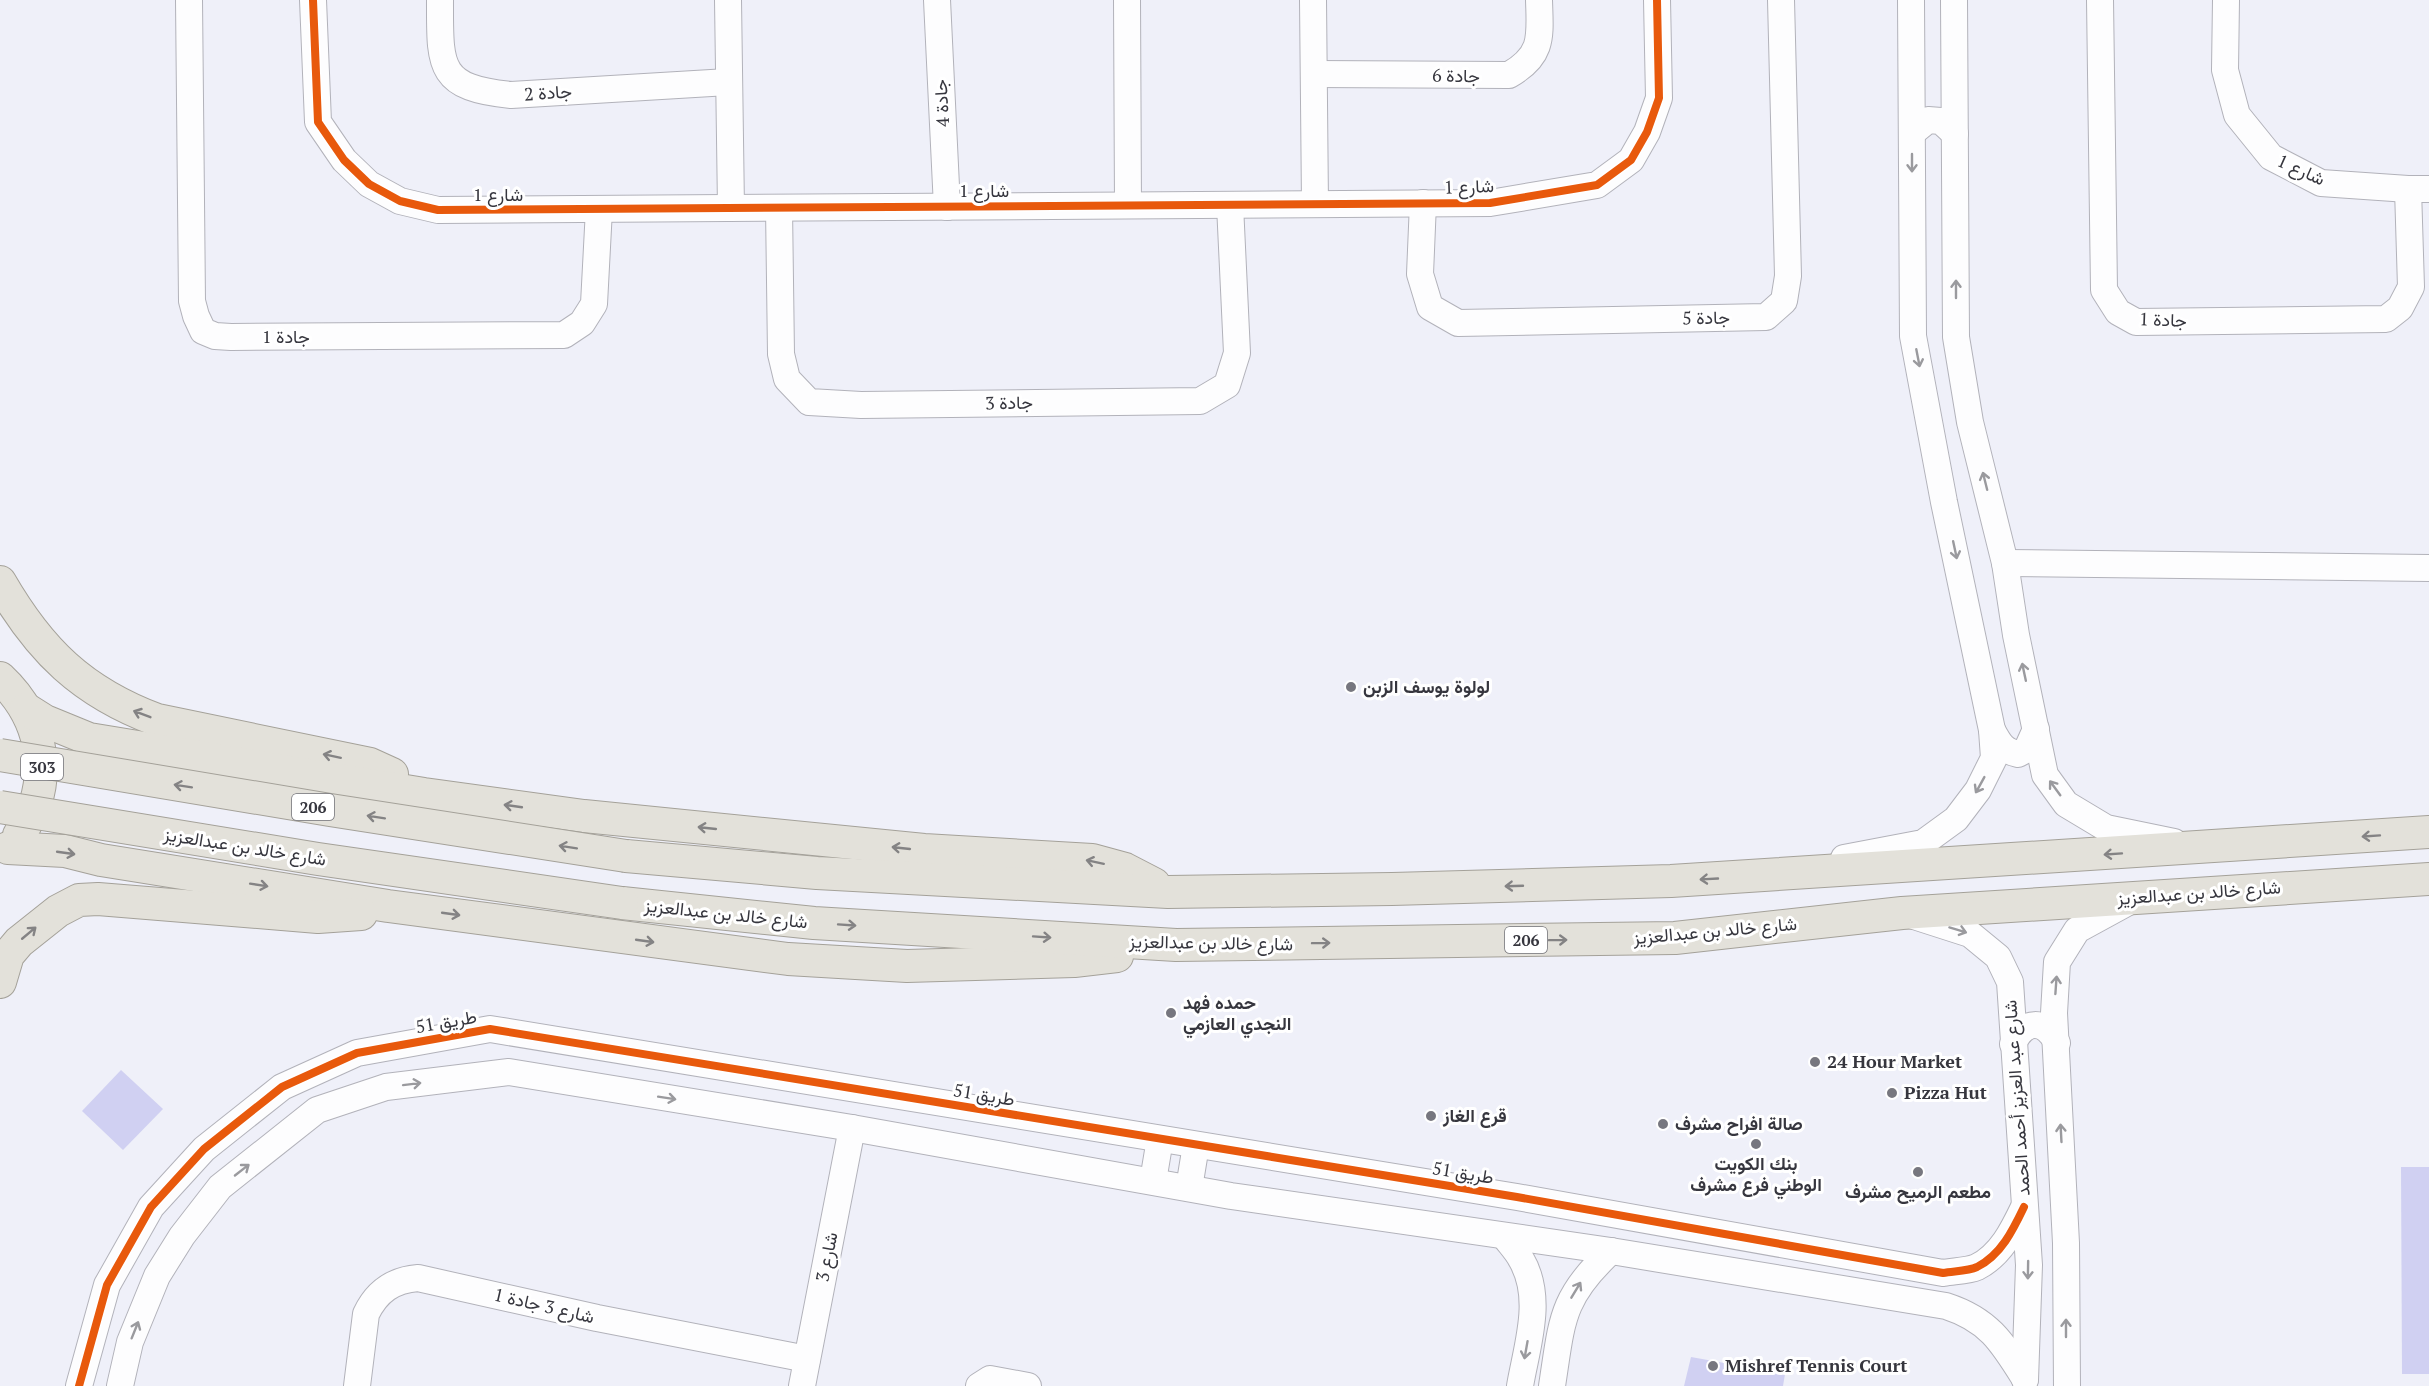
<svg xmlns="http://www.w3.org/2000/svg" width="2429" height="1386" viewBox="0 0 2429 1386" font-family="'PT Serif',Vazirmatn,serif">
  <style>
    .green { fill: #d0d0f2 }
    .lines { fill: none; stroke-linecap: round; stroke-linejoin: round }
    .minor-casing { stroke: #b2b2ba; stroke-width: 28 }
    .major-casing { stroke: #a4a199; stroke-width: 34 }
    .minor { stroke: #fdfdfe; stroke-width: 26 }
    .major { stroke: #e3e1da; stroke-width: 32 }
    .major-bridge-casing { stroke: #a4a199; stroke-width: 34; stroke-linecap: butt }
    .major-bridge { stroke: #e3e1da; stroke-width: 32 }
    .cycleway-casing { stroke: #fff; stroke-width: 11 }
    .cycleway { stroke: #e8590c; stroke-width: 8 }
    .oneway { stroke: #9a9a9e }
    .oneway2 { stroke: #848384 }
    .poi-dot { fill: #77777f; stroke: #fff; stroke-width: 2 }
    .labels { text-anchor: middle; stroke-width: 6; stroke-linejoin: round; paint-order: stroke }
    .shield { fill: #fff; stroke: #727278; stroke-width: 1.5 }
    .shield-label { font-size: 16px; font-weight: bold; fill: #36363e }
    .street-label { font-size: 18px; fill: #36363e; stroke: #fff }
    .poi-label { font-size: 18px; font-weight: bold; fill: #36363e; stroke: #fff; text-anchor: start }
  </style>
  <rect width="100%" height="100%" fill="#eff0f9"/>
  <g class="green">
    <polygon points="121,1070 163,1109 123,1150 82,1111"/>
    <polygon points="2401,1167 2429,1167 2429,1374 2402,1374"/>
    <polygon points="1691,1357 1785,1374 1783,1386 1684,1386"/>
  </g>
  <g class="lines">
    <defs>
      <g id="minor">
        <polyline points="189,0 192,301 196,316 203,331 215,336 231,337 564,335 582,323 594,304 599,209"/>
        <polyline points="313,0 318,122 344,160 369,184 400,201 438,210 1490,203 1597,185 1631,160 1647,132 1659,98 1657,0"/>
        <path d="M440,0C440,66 437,88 511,95L728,82"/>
        <polyline points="728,0 731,208"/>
        <polyline points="937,0 947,207"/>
        <polyline points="1127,0 1128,205"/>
        <polyline points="1313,0 1315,204"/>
        <polyline points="1954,0 1956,337 1970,422 2005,563 2016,635 2045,775 2066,804 2106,828 2174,842"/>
        <polyline points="2100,0 2104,290 2118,312 2136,322 2386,319 2400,308 2411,287 2408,189"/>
        <polyline points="2226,0 2225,70 2237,115 2271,157 2321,183 2408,189 2429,189"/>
        <path d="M1314,74L1509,75C1544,55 1540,36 1539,0"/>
        <polyline points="1912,133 1928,120 1941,121 1955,134"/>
        <polyline points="1423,203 1420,274 1430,307 1458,323 1766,317 1784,301 1788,276 1781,0"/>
        <polyline points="779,208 781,354 787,379 809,402 861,405 1200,401 1227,385 1237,353 1230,205"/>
        <polyline points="2005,563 2429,568"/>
        <path d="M1992,730C1999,743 2003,751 2018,754L2027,749L2036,729"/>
        <polyline points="1844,858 1923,843 1956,819 1978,790 1994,758 1992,730 1944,502 1913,336 1911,0"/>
        <polyline points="1914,916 1970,934 1998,957 2010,982 2029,1265 2025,1380"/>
        <path d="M2013,1044C2023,1019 2046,1019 2057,1043"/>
        <polyline points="1153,1181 1160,1139"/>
        <polyline points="1189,1188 1196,1145"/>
        <path d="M1505,1237C1510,1244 1517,1251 1521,1259C1544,1298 1527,1345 1520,1386"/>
        <path d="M79,1386L107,1285L151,1207L204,1149L282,1087L357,1053L490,1029L1517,1197L1943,1273C1954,1271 1968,1271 1977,1267C2001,1255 2013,1230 2024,1207"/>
        <path d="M120,1386L130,1342L157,1276L182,1236L220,1187L317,1110L386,1087L509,1072L852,1128L1231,1196L1611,1251L1946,1306C1989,1320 2002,1342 2025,1379"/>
        <path d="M357,1386L366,1314C377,1291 393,1280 418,1278L597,1318L807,1359"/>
        <polyline points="802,1386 852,1128"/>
        <polyline points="979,1386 990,1379 1028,1386"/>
        <path d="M1552,1386C1562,1322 1560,1298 1611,1251"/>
        <polyline points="2067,1386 2066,1243 2054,1013 2057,962 2077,930 2132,900"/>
      </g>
      <g id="major">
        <path d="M0,582C40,651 82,692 157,720L370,764L392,774"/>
        <path d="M0,678C45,720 55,784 19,835"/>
        <polyline points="26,709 45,721 89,739 424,794 584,816 924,850 1092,860 1125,869 1154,884"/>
        <polyline points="8,848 65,851 101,860 388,906 788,959 907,966 1074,961 1117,956"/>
        <polyline points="626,856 817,873 1168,892 1392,889 1671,881 2429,832"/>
        <polyline points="622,903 814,923 1176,945 1675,938 1902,913 2429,879"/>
        <polyline points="0,982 8,955 19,942 58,911 79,900 98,899 318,917 361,914"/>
      </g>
    </defs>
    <use href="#minor" class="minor-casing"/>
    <use href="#major" class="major-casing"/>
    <use href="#minor" class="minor"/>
    <use href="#major" class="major"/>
    <defs>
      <g id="major-bridge">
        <polyline points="0,755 330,810 626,856"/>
        <polyline points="0,807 318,859 622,903"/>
      </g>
    </defs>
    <use href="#major-bridge" class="major-bridge-casing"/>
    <use href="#major-bridge" class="major-bridge"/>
    <defs>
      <g id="cycleway">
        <polyline points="313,0 318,122 344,160 369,184 400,201 438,210 1490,203 1597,185 1631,160 1647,132 1659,98 1657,0"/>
        <path d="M79,1386L107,1285L151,1207L204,1149L282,1087L357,1053L490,1029L1517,1197L1943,1273C1954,1271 1968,1271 1977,1267C2001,1255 2013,1230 2024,1207"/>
      </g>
    </defs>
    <use href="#cycleway" class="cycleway-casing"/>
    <use href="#cycleway" class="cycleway"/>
  </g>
  <defs><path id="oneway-shaft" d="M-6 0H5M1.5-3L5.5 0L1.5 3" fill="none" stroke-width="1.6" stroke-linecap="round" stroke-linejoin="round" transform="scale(1.5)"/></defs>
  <g class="oneway">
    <use href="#oneway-shaft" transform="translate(1912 163) rotate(90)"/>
    <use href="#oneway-shaft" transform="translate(1956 289) rotate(-90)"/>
    <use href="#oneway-shaft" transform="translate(1918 358) rotate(79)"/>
    <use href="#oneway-shaft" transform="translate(1985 481) rotate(-104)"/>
    <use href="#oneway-shaft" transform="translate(1955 550) rotate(78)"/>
    <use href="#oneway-shaft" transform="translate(2024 672) rotate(-102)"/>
    <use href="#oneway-shaft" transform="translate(1980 785) rotate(119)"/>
    <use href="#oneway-shaft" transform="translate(2055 788) rotate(-126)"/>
    <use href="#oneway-shaft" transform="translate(1958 930) rotate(17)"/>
    <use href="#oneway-shaft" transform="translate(2056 985) rotate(-86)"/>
    <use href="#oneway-shaft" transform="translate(412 1084) rotate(-7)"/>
    <use href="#oneway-shaft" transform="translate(667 1098) rotate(9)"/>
    <use href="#oneway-shaft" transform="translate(2061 1133) rotate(-93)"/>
    <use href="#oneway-shaft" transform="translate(242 1170) rotate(-38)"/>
    <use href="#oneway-shaft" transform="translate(2028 1270) rotate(91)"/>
    <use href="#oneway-shaft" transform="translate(1576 1290) rotate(-59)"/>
    <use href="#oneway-shaft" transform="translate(2066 1328) rotate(-90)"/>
    <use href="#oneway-shaft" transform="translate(135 1330) rotate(-68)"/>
    <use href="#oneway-shaft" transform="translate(1526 1350) rotate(100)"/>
  </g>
  <g class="oneway2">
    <use href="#oneway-shaft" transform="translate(142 714) rotate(-159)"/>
    <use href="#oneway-shaft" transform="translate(332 756) rotate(-168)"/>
    <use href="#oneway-shaft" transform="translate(183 786) rotate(-171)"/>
    <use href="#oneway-shaft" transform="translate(513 806) rotate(-172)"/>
    <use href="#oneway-shaft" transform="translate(376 817) rotate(-171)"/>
    <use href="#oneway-shaft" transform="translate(707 828) rotate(-174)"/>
    <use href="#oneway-shaft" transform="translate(2371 836) rotate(176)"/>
    <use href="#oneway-shaft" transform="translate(568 847) rotate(-171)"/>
    <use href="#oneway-shaft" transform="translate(901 848) rotate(-174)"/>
    <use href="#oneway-shaft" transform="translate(66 853) rotate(8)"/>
    <use href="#oneway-shaft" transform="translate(2113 854) rotate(176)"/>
    <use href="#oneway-shaft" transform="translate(1095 862) rotate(-168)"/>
    <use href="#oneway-shaft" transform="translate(1709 879) rotate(177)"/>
    <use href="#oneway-shaft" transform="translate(259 885) rotate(9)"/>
    <use href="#oneway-shaft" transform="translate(1514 886) rotate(178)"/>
    <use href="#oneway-shaft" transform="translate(451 914) rotate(8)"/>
    <use href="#oneway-shaft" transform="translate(847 925) rotate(4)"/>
    <use href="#oneway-shaft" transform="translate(29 933) rotate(-40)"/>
    <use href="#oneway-shaft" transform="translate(1042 937) rotate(4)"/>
    <use href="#oneway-shaft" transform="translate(1558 940) rotate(-1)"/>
    <use href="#oneway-shaft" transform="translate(645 941) rotate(8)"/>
    <use href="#oneway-shaft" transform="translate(1321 943) rotate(-1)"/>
  </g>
  <g class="poi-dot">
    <circle cx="1351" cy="687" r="6"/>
    <circle cx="1171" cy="1013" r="6"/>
    <circle cx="1815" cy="1062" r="6"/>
    <circle cx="1892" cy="1093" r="6"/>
    <circle cx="1431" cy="1116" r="6"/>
    <circle cx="1663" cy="1124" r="6"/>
    <circle cx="1756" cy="1144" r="6"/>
    <circle cx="1918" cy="1172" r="6"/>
    <circle cx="1713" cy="1366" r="6"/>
  </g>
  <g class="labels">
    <g class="shield">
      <rect x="21" y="754" width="42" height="26" rx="4.5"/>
      <rect x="292" y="794" width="42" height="26" rx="4.5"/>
      <rect x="1505" y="927" width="42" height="26" rx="4.5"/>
    </g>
    <g class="shield-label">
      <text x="42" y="773">303</text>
      <text x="313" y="813">206</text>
      <text x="1526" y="946">206</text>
    </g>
    <g class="street-label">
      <text transform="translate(1456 76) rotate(1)" y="6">جادة 6</text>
      <text transform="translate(548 93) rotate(-4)" y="6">جادة 2</text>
      <text transform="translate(942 103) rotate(-93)" y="6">جادة 4</text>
      <text transform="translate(2301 170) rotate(24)" y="6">شارع 1</text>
      <text transform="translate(1469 187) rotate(-2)" y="6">شارع 1</text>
      <text x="984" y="197">شارع 1</text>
      <text x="498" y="201">شارع 1</text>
      <text transform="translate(1706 318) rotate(-1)" y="6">جادة 5</text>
      <text transform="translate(2163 320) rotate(2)" y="6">جادة 1</text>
      <text x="286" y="343">جادة 1</text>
      <text transform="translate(1009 403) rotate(-1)" y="6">جادة 3</text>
      <text transform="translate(245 847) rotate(9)" y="6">شارع خالد بن عبدالعزيز</text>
      <text transform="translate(2199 893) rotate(-4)" y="6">شارع خالد بن عبدالعزيز</text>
      <text transform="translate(726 914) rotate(6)" y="6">شارع خالد بن عبدالعزيز</text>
      <text transform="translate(1715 931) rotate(-5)" y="6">شارع خالد بن عبدالعزيز</text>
      <text transform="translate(1211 943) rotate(1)" y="6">شارع خالد بن عبدالعزيز</text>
      <text transform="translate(446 1022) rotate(-10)" y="6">طريق 51</text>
      <text transform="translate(984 1095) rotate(9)" y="6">طريق 51</text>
      <text transform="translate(2017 1098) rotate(-94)" y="6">شارع عبد العزيز أحمد الحمد</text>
      <text transform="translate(1463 1173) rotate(9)" y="6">طريق 51</text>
      <text transform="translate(827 1257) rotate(-79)" y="6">شارع 3</text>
      <text transform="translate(544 1306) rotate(13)" y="6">شارع 3 جادة 1</text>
    </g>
    <g class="poi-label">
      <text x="1363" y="693">لولوة يوسف الزبن</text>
      <text x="1183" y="1009">حمده فهد<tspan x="1183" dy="21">النجدي العازمي</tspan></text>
      <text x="1827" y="1068">24 Hour Market</text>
      <text x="1904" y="1099">Pizza Hut</text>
      <text x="1443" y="1122">قرع الغاز</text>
      <text x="1675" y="1130">صالة افراح مشرف</text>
      <text x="1756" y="1170" text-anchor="middle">بنك الكويت<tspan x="1756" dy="21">الوطني فرع مشرف</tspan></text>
      <text x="1918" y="1198" text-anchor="middle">مطعم الرميح مشرف</text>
      <text x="1725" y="1372">Mishref Tennis Court</text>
    </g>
  </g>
</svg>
